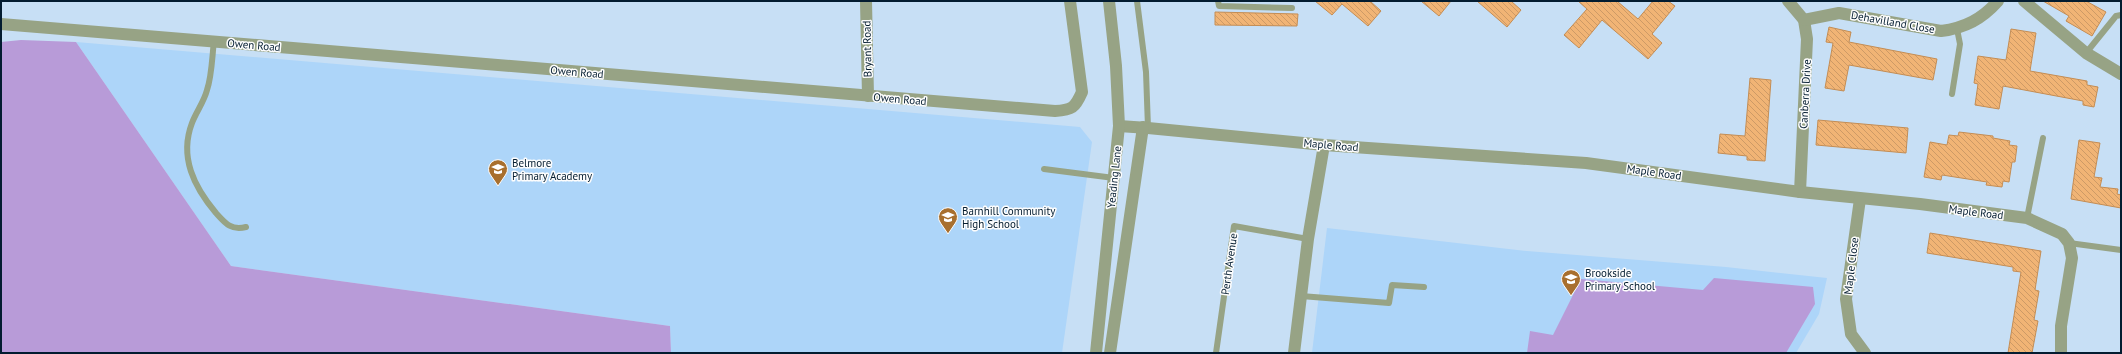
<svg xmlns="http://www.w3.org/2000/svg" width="2122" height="354" viewBox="0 0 2122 354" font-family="'PT Sans',sans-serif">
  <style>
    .built { fill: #add5f9 }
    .park { fill: #b89bd8 }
    .building { fill: url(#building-back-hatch); stroke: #c48d54 }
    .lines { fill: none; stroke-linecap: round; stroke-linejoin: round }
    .service { stroke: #97a385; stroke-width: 6 }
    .minor { stroke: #97a385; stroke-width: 12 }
    .tertiary { stroke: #97a385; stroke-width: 12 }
    .labels { text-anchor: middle; stroke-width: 3; stroke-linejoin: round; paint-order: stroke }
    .street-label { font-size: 11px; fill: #031c30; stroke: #fdfdfd }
    .poi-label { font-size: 11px; fill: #031c30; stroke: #fdfdfd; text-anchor: start }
  </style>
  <defs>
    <pattern id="building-back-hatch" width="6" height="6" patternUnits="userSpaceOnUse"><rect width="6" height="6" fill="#f1b475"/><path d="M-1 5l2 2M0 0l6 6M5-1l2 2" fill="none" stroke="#cd9a66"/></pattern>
  </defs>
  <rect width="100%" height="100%" fill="#c7dff5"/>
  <g class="built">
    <polygon points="76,42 1080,127 1092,142 1062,353 671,353 670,326 231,266"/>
    <polygon points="1327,228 1527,251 1726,267 1827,278 1819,314 1796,353 1312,353"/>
  </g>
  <g class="park">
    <polygon points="21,40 76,42 231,266 670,326 671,353 1,353 1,42"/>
    <polygon points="1714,278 1813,287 1815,304 1786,353 1527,353 1530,331 1553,335 1581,279 1703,290"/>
  </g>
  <g class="building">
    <polygon points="1315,1 1370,1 1381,11 1368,26 1342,4 1332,15"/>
    <polygon points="1421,1 1451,1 1439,16"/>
    <polygon points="1477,1 1511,1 1521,10 1507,27"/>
    <polygon points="1578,1 1617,1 1638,19 1653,1 1668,1 1675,6 1652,34 1662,43 1648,59 1602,20 1579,48 1564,35 1587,9"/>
    <polygon points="2043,1 2086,1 2106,12 2092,36 2066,21 2069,16"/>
    <polygon points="1215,12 1298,14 1297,26 1215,25"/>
    <polygon points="1829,27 1851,32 1849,42 1937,59 1933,80 1849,65 1844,91 1825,88 1833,43 1826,42"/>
    <polygon points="2011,29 2036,33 2030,71 2087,81 2087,85 2098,87 2094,107 2083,105 2083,101 2003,86 1999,109 1975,105 1978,84 1974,83 1978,56 2006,60"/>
    <polygon points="1750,78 1771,80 1765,161 1747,160 1747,156 1718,153 1720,134 1745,136"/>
    <polygon points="1818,120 1908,128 1906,153 1816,145"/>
    <polygon points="1959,132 1993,136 1993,138 2010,141 2009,145 2017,146 2015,162 2012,162 2009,182 2003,181 2002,187 1986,185 1987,182 1942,175 1941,180 1924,177 1930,142 1947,145 1949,135 1958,136"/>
    <polygon points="2079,140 2100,143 2094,177 2102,178 2100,187 2118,189 2117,194 2121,195 2121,208 2071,199"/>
    <polygon points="1930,233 2041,251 2035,290 2039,291 2034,320 2038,321 2032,353 2008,353 2021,272 2013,271 2013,267 1927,253"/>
  </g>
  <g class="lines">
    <g class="service">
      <polyline points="1137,1 1146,72 1148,128"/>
      <polyline points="1218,1 1219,6 1292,8"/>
      <path d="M214,41C212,57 212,75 207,90C204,102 196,112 192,123C179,157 194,187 216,213C225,223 231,231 246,227"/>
      <polyline points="2086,53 2116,16 2121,15"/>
      <polyline points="1952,94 1960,44 1957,29"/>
      <polyline points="1044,169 1114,178"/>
      <polyline points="2027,218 2043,138"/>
      <polyline points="2069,243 2121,250"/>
      <polyline points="1301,296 1389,303 1392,285 1424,287"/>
      <polyline points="1216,353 1234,226 1308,239"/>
    </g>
    <g class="minor">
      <polyline points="866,1 868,96"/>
      <polyline points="1788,1 1804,20 1807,39 1800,192"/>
      <polyline points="2024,1 2086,53 2121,74"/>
      <path d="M1804,20L1839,13L1941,31C1965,28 1982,19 1998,1"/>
      <path d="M1,24L1055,111C1072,110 1075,108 1082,92L1070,1"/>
      <polyline points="1119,126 1148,128 1324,145 1586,163 1800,192 1920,204 2027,218 2062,234 2069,243 2072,258 2061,326 2061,353"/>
      <polyline points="1860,199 1846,299 1851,334 1865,353"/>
      <polyline points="1110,353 1143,127"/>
      <polyline points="1294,353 1308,239 1324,145"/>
    </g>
    <polyline class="tertiary" points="1096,353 1119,126 1116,66 1109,1"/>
  </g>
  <defs>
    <symbol id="school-pin" viewBox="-11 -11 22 30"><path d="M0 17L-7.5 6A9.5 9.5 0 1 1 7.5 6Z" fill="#a86f2e" stroke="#fdfdfd"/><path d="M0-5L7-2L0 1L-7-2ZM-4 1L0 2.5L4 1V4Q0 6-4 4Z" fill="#fff"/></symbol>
  </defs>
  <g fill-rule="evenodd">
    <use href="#school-pin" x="487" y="158" width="22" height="30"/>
    <use href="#school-pin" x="937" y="206" width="22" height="30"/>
    <use href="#school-pin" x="1560" y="268" width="22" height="30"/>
  </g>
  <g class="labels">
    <g class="street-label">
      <text transform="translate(1893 22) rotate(10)" y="4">Dehavilland Close</text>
      <text transform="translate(254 45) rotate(5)" y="4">Owen Road</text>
      <text transform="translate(867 49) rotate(-91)" y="4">Bryant Road</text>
      <text transform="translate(577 72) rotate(5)" y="4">Owen Road</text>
      <text transform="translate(1805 94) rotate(-87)" y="4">Canberra Drive</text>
      <text transform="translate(900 99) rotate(5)" y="4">Owen Road</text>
      <text transform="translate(1331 145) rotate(5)" y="4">Maple Road</text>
      <text transform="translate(1654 172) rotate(8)" y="4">Maple Road</text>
      <text transform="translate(1114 177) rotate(-84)" y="4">Yeading Lane</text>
      <text transform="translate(1976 212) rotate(7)" y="4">Maple Road</text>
      <text transform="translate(1229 264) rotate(-82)" y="4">Perth Avenue</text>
      <text transform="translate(1851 266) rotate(-83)" y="4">Maple Close</text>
    </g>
    <g class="poi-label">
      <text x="512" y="167">Belmore<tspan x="512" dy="13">Primary Academy</tspan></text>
      <text x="962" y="215">Barnhill Community<tspan x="962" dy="13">High School</tspan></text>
      <text x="1585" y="277">Brookside<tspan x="1585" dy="13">Primary School</tspan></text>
    </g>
  </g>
  <rect width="2122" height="354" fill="none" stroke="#031c30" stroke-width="4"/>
</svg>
